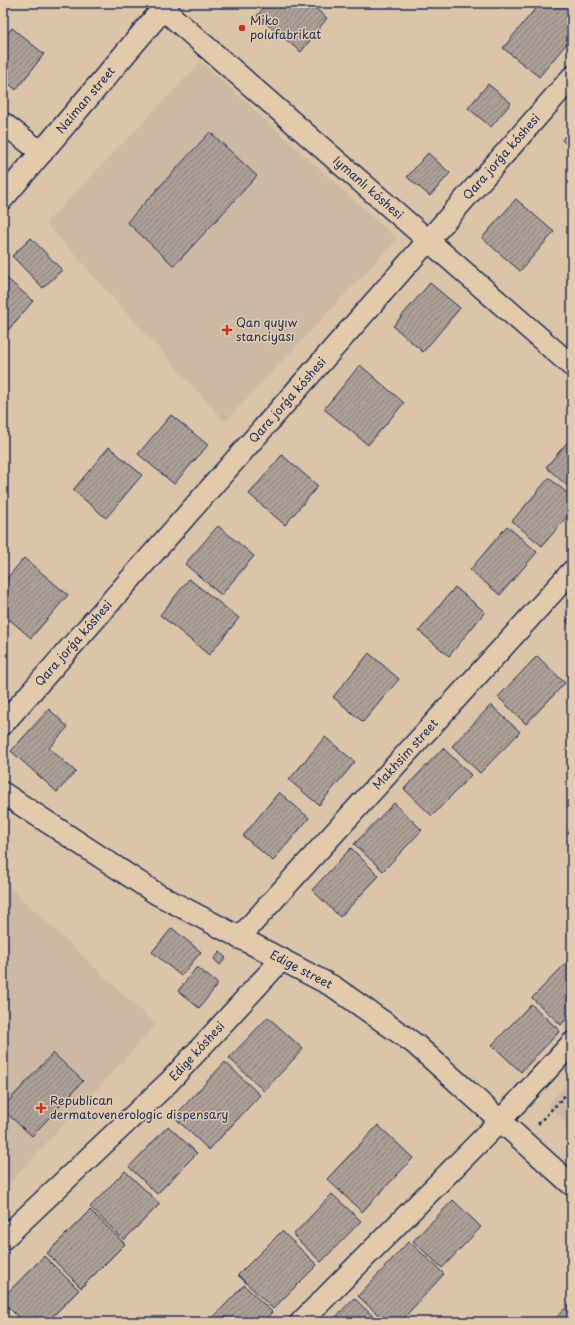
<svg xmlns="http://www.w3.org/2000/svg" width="575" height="1325" viewBox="0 0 575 1325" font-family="'Playpen Sans',sans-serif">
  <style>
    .built { fill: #cdb9a3 }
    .building { fill: url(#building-hatch); stroke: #1b2f5e }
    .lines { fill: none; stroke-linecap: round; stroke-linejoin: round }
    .minor-casing { stroke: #1b2f5e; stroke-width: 24 }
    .secondary-casing { stroke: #1b2f5e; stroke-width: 25 }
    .path { stroke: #1b2f5e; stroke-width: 2.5; stroke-dasharray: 3 3; stroke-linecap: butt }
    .minor { stroke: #e3caab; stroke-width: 21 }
    .secondary { stroke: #e3caab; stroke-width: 22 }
    .poi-dot { fill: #c8321e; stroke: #e3caab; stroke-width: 1.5 }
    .labels { text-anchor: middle; stroke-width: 3; stroke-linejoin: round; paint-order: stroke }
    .poi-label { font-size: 12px; fill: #1b2f5e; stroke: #e3caab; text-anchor: start }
    .street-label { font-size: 12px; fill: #1b2f5e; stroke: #e3caab }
  </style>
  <defs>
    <pattern id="building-hatch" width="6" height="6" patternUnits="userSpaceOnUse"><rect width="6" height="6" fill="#ac9f96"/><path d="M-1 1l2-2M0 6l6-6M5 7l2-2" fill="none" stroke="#8b827e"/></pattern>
  </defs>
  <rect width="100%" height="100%" fill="#dbc4a8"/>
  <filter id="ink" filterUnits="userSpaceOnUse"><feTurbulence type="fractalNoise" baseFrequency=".025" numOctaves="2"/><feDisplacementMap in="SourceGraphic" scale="8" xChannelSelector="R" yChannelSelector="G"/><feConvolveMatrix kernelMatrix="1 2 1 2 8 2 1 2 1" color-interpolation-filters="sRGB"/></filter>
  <g filter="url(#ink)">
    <g class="built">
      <polygon points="201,62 397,239 225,422 46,223"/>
      <polygon points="3,881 156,1025 3,1190"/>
      <polygon points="572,1079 572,1128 547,1105"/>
    </g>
    <g class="building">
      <polygon points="267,3 309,3 327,18 301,52 257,16"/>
      <polygon points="540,3 567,3 572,7 572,37 539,77 503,48"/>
      <polygon points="12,28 44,54 16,90 3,79 3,39"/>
      <polygon points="488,84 511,103 491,127 468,108"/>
      <polygon points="572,128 572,149 562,140"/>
      <polygon points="210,132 257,176 174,266 127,222"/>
      <polygon points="428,153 450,173 430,196 407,177"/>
      <polygon points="516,199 554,232 520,271 482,238"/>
      <polygon points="31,238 62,270 43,288 12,256"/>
      <polygon points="3,275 33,301 3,336"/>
      <polygon points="430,283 460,308 423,352 393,326"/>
      <polygon points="360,365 404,403 368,445 324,409"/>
      <polygon points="171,415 208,445 174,484 138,454"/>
      <polygon points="572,437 572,490 546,467"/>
      <polygon points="109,447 142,475 106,518 73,490"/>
      <polygon points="282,455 318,486 285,525 249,494"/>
      <polygon points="549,478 572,497 572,511 542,546 512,521"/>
      <polygon points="218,526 254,556 221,595 185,564"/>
      <polygon points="507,526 537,552 500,595 470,570"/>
      <polygon points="24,558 68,595 31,638 3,614 3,583"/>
      <polygon points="189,579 239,618 209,655 160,615"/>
      <polygon points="455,587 485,612 449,656 419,631"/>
      <polygon points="572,615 572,627 566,621"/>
      <polygon points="369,653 399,679 363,722 333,697"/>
      <polygon points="537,656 565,683 526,724 498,697"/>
      <polygon points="491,705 520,732 480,773 452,746"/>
      <polygon points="49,709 68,727 49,748 76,772 57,792 11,751"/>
      <polygon points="325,737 355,762 319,805 289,780"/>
      <polygon points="443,748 471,775 432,816 404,789"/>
      <polygon points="279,792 309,818 273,861 243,836"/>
      <polygon points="394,803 422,830 383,871 354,844"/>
      <polygon points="351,848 379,876 340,917 312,890"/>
      <polygon points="172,928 201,952 181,976 152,952"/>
      <polygon points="220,952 226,958 220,965 214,959"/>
      <polygon points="572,957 572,1013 561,1025 532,998"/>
      <polygon points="197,967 218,984 199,1008 178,991"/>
      <polygon points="531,1004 560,1031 521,1072 492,1045"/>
      <polygon points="268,1017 303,1049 264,1091 229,1058"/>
      <polygon points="53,1053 83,1081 32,1136 3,1110 3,1107"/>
      <polygon points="225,1062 260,1095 209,1150 174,1117"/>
      <polygon points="378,1125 413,1158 362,1212 327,1179"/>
      <polygon points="168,1126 197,1153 157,1194 129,1167"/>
      <polygon points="125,1171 160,1204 124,1240 90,1207"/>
      <polygon points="332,1194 361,1221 321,1262 293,1235"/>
      <polygon points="453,1200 481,1227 442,1268 413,1241"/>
      <polygon points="90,1210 125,1244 81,1288 47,1253"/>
      <polygon points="282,1231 317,1265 273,1309 238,1275"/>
      <polygon points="409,1241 444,1274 400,1322 386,1322 358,1296"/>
      <polygon points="44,1256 79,1290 47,1322 23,1322 3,1302 3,1297"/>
      <polygon points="244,1285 272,1312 263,1322 209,1322"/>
      <polygon points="354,1298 379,1322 331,1322"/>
      <polygon points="572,1301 572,1322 557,1322 554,1320"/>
    </g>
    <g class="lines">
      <defs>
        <g id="minor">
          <path id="s1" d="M163,9L572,366"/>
          <polyline points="3,123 42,153"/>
          <path id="s2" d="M3,724L572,77"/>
          <path id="s3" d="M3,793L157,894L334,987L415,1044L572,1185"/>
          <path id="s4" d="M239,938L572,571"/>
          <path id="s5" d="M3,1239L169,1082L282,959"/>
          <polyline points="301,1322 500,1121 572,1043"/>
        </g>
        <g id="secondary">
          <path id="s6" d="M3,198L168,3"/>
        </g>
      </defs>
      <use href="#minor" class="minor-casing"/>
      <use href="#secondary" class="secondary-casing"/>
      <polyline class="path" points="538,1124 572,1088"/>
      <use href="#minor" class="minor"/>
      <use href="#secondary" class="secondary"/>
    </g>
  </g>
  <g class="poi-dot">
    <circle cx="242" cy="28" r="4"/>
    <path d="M225 324h4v4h4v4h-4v4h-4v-4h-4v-4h4z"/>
    <path d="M39 1102h4v4h4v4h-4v4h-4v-4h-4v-4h4z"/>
  </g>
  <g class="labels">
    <g class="poi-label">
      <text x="250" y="25">Miko<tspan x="250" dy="14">polufabrikat</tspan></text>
      <text x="236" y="327">Qan quyıw<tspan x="236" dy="14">stanciyası</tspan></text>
      <text x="50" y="1105">Republican<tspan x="50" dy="14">dermatovenerologic dispensary</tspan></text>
    </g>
    <g class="street-label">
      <text dy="4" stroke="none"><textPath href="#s6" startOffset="128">Naiman street</textPath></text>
      <text dy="4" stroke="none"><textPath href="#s2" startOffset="755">Qara jorǵa kóshesi</textPath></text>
      <text dy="4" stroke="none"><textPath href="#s1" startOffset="272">Iymanlı kóshesi</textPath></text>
      <text dy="4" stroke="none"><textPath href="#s2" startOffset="431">Qara jorǵa kóshesi</textPath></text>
      <text dy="4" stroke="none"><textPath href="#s2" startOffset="107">Qara jorǵa kóshesi</textPath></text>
      <text dy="4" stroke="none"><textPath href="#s4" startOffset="248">Makhsim street</textPath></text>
      <text dy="4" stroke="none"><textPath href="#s3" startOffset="347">Edige street</textPath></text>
      <text dy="4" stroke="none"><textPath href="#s5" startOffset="270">Edige kóshesi</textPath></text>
    </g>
  </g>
  <rect width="575" height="1325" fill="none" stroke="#e3caab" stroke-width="16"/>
  <rect x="8" y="8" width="559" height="1309" fill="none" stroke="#1b2f5e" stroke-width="1.5" filter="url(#ink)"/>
</svg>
